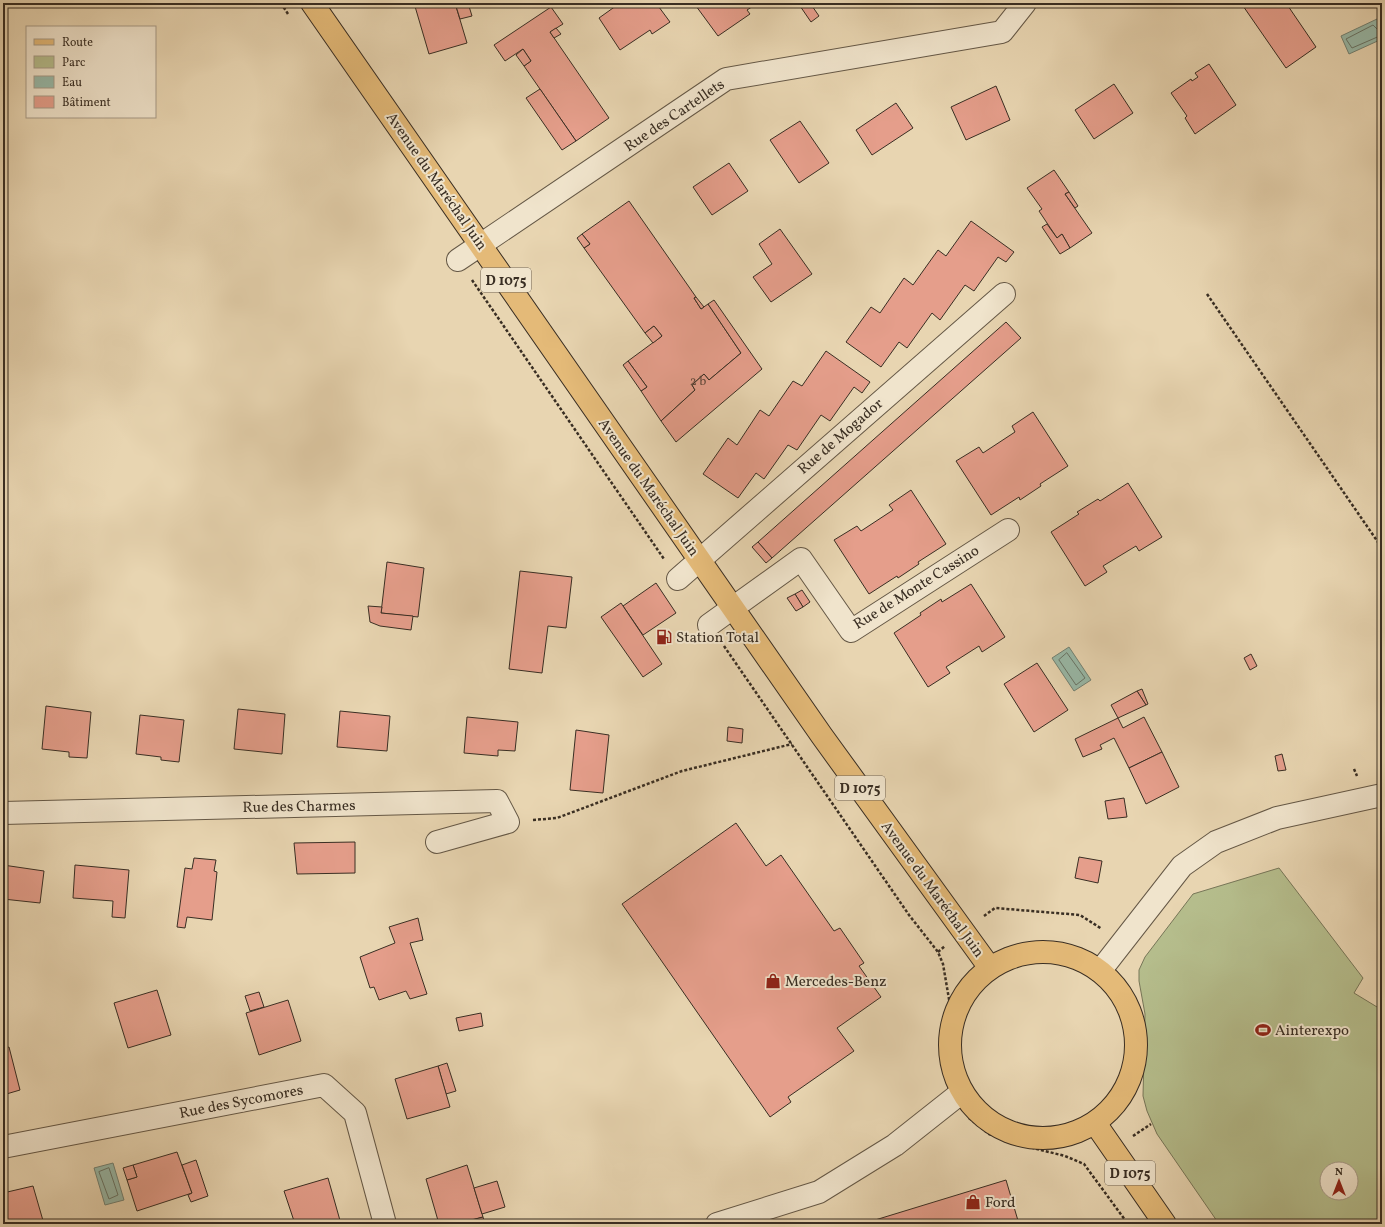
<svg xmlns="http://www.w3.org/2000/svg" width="1385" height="1227" viewBox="0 0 1385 1227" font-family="Vollkorn,serif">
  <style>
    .green { fill: #b5bd8c; stroke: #777658; fill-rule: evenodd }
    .water { fill: #98b9a8; stroke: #728173 }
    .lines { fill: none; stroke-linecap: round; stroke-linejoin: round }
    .shore { stroke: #687466; stroke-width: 1 }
    .building { fill: #e59e8b; stroke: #392e23 }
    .minor-casing { stroke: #655846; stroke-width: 24 }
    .major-casing { stroke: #392e23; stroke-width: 24 }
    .path { stroke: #392e23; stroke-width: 2.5; stroke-dasharray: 3 2; stroke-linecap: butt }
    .minor { stroke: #f0e4cc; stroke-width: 22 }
    .major { stroke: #e4ba78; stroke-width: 22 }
    .labels { text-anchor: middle; stroke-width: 4; stroke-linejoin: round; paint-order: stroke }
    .number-label { font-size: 13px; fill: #644a3d }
    .shield { fill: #f0e4cc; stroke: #706556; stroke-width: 1 }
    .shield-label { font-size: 14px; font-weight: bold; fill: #392e23 }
    .street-label { font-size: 15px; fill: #392e23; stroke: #f0e4cc }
    .poi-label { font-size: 15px; fill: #392e23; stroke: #f0e4cc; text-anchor: start }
  </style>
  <rect width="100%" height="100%" fill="#e8d5b1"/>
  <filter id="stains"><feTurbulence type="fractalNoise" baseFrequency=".005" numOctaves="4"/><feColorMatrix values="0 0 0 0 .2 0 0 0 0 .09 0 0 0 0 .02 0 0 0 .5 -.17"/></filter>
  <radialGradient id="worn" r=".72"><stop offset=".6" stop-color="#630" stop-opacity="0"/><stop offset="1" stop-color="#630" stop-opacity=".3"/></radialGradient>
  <path class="green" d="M1279,868L1363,978L1354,993L1382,1010V1224H1219L1157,1134L1147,1111L1143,1096L1145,1014L1139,981V970L1145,957L1193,894ZM1327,1169H1351V1193H1327Z"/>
  <g class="water">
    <polygon points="1377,19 1382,31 1382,39 1349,54 1341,36"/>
    <polygon points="1069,647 1091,680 1074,691 1052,658"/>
    <polygon points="113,1163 124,1200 105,1205 94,1168"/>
  </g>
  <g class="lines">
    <g class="shore">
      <polyline points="1382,31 1378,30 1373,25 1346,39 1352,48 1382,35"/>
      <polygon points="1067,653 1085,678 1076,685 1059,660"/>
      <polygon points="109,1168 118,1195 109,1199 99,1172"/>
    </g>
  </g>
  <g class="building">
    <polygon points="414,3 455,3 467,43 429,54"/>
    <polygon points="455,3 468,3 472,16 460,19"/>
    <polygon points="620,3 656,3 670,22 652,34 650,30 620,50 599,18"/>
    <polygon points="700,3 758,3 747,10 750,14 718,36 696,6"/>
    <polygon points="798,3 810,3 819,16 811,22"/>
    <polygon points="1241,3 1286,3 1316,47 1286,68"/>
    <polygon points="551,7 563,24 550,32 609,118 576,141 524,66 531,61 523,49 505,61 494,45"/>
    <polygon points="556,28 561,34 554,38 550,32"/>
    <polygon points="523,49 531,61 524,66 516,55"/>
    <polygon points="1209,64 1236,105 1195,134 1185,118 1187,116 1171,93 1191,79 1192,81 1198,77 1195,73"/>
    <polygon points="1114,84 1133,113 1094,139 1075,110"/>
    <polygon points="996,86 1010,120 966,140 951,107"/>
    <polygon points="540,89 576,141 562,150 526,98"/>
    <polygon points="896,103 913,128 872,155 856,130"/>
    <polygon points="800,121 829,163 799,183 770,140"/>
    <polygon points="729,163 748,191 712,215 693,187"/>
    <polygon points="1054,170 1069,192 1065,194 1092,233 1070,248 1062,234 1057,238 1039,211 1042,209 1027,188"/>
    <polygon points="1069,192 1078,206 1075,208 1065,194"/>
    <polygon points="629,201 696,297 694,298 701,309 708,304 741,353 709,380 704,374 692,385 695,390 661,421 641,391 647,387 628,361 662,336 654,326 645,333 584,248 590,244 582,234"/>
    <polygon points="971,221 1014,252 1006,262 998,257 974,291 965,285 940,320 932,313 907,348 899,342 881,367 846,342 871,307 880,313 904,278 913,285 938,250 946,256"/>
    <polygon points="1047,224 1057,238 1062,234 1070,248 1060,254 1042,227"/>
    <polygon points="780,229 812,274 771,302 753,277 772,264 759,244"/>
    <polygon points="582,234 590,244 584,248 577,238"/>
    <polygon points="696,297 704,307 701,309 694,298"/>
    <polygon points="714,300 762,369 676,442 661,421 695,390 692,385 704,374 709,380 741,353 708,304"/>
    <polygon points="1006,322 1021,338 772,558 758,542"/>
    <polygon points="654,326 662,336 653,343 645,333"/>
    <polygon points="826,351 870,382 862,393 854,387 830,421 821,415 797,450 788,445 764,479 756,473 738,498 703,474 728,438 737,445 760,410 769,416 793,381 802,386"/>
    <polygon points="628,361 647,387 641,391 623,365"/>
    <polygon points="1033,412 1068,466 1040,484 1041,486 1020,500 1019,497 991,515 956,461 979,447 983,453 1015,432 1012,426"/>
    <polygon points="1128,483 1162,537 1139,551 1136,546 1103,566 1107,572 1085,586 1051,532 1079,514 1077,512 1098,499 1100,501"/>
    <polygon points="911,490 946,544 918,562 919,564 898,578 897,576 869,594 834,540 857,526 861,531 893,510 889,505"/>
    <polygon points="758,542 772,558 766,563 752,547"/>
    <polygon points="387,562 424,568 418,617 381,613"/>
    <polygon points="520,571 572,577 566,628 548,626 542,673 509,669"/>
    <polygon points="656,583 676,613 643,635 623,606"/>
    <polygon points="971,584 1005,637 982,652 979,646 946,667 950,673 928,687 894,633 921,615 920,613 941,599 942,602"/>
    <polygon points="802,590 810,602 803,607 795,594"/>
    <polygon points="795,594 803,607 796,611 787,598"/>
    <polygon points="621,603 662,664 643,677 601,617"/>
    <polygon points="368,606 382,607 381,613 413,616 411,630 380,626 370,622"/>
    <polygon points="1251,654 1257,666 1250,670 1244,658"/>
    <polygon points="1037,663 1068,710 1034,732 1004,684"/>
    <polygon points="1142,689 1148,704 1146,705 1137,691"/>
    <polygon points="1137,691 1146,705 1118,718 1111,705"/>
    <polygon points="46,706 91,712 87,758 69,757 69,752 42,749"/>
    <polygon points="238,709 285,714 282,754 234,749"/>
    <polygon points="340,711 390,716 387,751 337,747"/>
    <polygon points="140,715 184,720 179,762 161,760 161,757 136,754"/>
    <polygon points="467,717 518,722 515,751 498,750 498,756 464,753"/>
    <polygon points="1144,717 1162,752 1129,768 1114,738 1100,745 1102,749 1083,757 1075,739 1118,718 1123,728"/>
    <polygon points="728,727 743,729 742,743 727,741"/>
    <polygon points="576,730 609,735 603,793 570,790"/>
    <polygon points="1162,752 1179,787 1146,804 1129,768"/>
    <polygon points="1282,754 1286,770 1278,771 1275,756"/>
    <polygon points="1124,798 1127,817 1108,819 1105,801"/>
    <polygon points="736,823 766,866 781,855 834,931 840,928 864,963 859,966 881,997 837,1028 854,1051 788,1097 791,1102 770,1117 622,904"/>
    <polygon points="355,842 355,873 297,874 294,843"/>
    <polygon points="1079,857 1102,861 1098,883 1075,878"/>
    <polygon points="194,858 216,860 214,871 217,872 212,920 187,917 185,928 177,927 185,868 192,869"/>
    <polygon points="3,865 44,871 40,903 3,899"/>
    <polygon points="75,865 129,870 125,918 112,917 113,901 73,898"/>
    <polygon points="418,918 423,940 410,943 427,994 410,999 406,991 379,1000 374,987 370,988 360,957 395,943 389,927"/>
    <polygon points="157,990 171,1035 128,1048 114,1003"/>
    <polygon points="259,992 264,1007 250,1011 245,996"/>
    <polygon points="288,1000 301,1041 259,1055 246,1013"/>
    <polygon points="481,1013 483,1026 459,1031 456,1018"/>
    <polygon points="9,1047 20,1090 3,1095 3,1049"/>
    <polygon points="447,1063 456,1091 446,1094 438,1066"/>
    <polygon points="438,1066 450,1107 407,1119 395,1079"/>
    <polygon points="177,1152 192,1193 137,1211 127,1180 137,1177 133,1165"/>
    <polygon points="196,1160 208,1196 191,1202 188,1195 192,1193 182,1165"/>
    <polygon points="133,1165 137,1177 127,1180 123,1168"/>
    <polygon points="467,1165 483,1217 459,1224 439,1224 426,1179"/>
    <polygon points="328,1178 341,1224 295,1224 284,1191"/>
    <polygon points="1006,1180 1019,1224 862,1224"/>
    <polygon points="497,1181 505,1207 482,1214 474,1188"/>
    <polygon points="33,1186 44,1224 3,1224 3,1193"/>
    <polygon points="483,1217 485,1224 472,1224 471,1220"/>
  </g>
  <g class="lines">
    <defs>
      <g id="minor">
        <polyline points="458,260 726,79 1002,32 1025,3"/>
        <polyline points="678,579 1004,294"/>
        <polyline points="709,625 801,559 851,631 1008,530"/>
        <polyline points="3,813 497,801 508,822 437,842"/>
        <polyline points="1100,971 1182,866 1216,842 1277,818 1382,795"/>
        <polyline points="3,1147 324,1085 355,1113 385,1224"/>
        <polyline points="717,1224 819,1192 895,1145 962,1092"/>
      </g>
      <g id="major">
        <polyline points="312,3 822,736 990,968"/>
        <circle cx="1043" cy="1045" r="93"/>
        <polyline points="1095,1123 1165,1224"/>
      </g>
    </defs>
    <use href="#minor" class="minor-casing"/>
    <use href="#major" class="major-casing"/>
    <g class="path">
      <polyline points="281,3 288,14"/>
      <polyline points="472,280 664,559"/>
      <polyline points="1207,294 1382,548"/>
      <polyline points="724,646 909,915 938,952 943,964 950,1005 941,1058 944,1074"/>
      <polyline points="1354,769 1357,776"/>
      <polyline points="533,820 557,818 682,771 792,744"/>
      <polyline points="984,916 995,908 1080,915 1102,929"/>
      <polyline points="938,952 945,946"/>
      <polyline points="969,1118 989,1134 1021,1145 1065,1156 1084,1164 1128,1224"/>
      <polyline points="1133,1136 1151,1124"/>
    </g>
    <use href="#minor" class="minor"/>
    <use href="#major" class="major"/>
  </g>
  <defs>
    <symbol id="fuel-bare" viewBox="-9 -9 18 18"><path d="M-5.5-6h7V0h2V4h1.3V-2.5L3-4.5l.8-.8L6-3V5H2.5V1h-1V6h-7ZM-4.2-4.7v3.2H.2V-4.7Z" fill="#8f2418" stroke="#f0e4cc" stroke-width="2.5" paint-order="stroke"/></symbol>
    <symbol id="shop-bare" viewBox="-9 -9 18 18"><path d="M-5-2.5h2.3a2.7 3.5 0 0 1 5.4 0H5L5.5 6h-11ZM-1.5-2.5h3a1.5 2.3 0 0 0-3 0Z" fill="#8f2418" stroke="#f0e4cc" stroke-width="2.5" paint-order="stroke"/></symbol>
    <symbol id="stadium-bare" viewBox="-9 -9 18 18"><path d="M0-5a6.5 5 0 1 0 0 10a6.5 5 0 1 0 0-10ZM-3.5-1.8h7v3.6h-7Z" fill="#8f2418" stroke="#f0e4cc" stroke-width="2.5" paint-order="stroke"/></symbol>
  </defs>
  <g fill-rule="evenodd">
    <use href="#fuel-bare" x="653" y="626" width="22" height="22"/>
    <use href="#shop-bare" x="762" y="970" width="22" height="22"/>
    <use href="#stadium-bare" x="1252" y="1019" width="22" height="22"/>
    <use href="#shop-bare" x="962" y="1191" width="22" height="22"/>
  </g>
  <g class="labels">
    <g class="number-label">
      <text x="698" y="385">2 b</text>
    </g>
    <g class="shield">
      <rect x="481" y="268" width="50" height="24" rx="3"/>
      <rect x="835" y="776" width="50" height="24" rx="3"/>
      <rect x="1105" y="1161" width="50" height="24" rx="3"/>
    </g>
    <g class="shield-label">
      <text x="506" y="285">D 1075</text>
      <text x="860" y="793">D 1075</text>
      <text x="1130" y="1178">D 1075</text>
    </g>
    <g class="street-label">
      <text transform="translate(674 115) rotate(-34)" y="5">Rue des Cartellets</text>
      <text transform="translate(437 181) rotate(55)" y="5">Avenue du Maréchal Juin</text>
      <text transform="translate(840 436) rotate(-41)" y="5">Rue de Mogador</text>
      <text transform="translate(649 487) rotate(55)" y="5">Avenue du Maréchal Juin</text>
      <text transform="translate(916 587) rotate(-32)" y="5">Rue de Monte Cassino</text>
      <text transform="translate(299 806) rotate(-1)" y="5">Rue des Charmes</text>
      <text transform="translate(933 889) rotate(54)" y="5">Avenue du Maréchal Juin</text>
      <text transform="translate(241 1101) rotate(-11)" y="5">Rue des Sycomores</text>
    </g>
    <g class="poi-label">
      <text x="676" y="642">Station Total</text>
      <text x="785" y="986">Mercedes-Benz</text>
      <text x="1275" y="1035">Ainterexpo</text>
      <text x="985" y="1207">Ford</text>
    </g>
  </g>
  <rect width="1385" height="1227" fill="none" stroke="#e8d5b1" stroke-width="16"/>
  <rect x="4" y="4" width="1377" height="1219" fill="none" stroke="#392e23" stroke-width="2"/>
  <rect x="8" y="8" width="1369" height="1211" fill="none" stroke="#392e23"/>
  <rect x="26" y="26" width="130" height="92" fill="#f0e4cc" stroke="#a79b88"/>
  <rect x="34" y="39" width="20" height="6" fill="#e4ba78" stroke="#a79b88"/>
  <text x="62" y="46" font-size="12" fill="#392e23">Route</text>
  <rect x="34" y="56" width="20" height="12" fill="#b5bd8c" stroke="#a79b88"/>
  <text x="62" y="66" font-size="12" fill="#392e23">Parc</text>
  <rect x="34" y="76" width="20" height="12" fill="#98b9a8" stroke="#a79b88"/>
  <text x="62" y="86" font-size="12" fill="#392e23">Eau</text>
  <rect x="34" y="96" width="20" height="12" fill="#e59e8b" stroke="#a79b88"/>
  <text x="62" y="106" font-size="12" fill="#392e23">Bâtiment</text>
  <g transform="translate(1339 1181)"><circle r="19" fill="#f0e4cc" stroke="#a79b88"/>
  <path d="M0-3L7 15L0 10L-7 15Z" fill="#8f2418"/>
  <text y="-6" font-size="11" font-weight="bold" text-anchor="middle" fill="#392e23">N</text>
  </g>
  <rect width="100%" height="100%" filter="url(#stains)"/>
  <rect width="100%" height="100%" fill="url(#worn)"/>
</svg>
